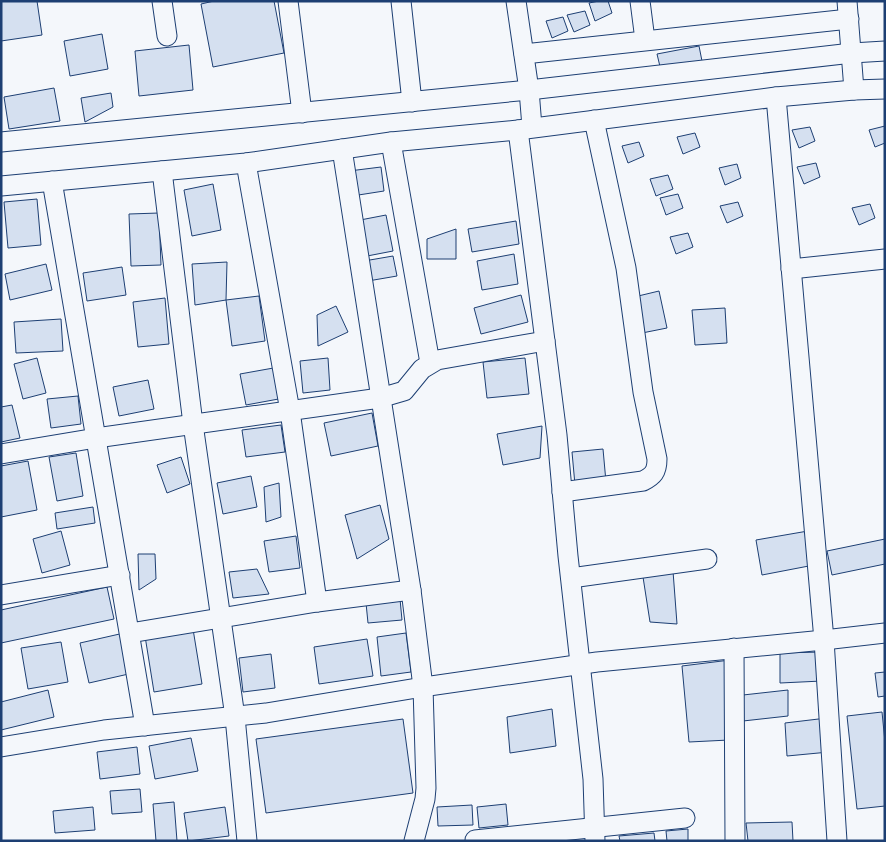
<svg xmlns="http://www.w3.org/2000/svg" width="886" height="842" viewBox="0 0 886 842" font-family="Ubuntu,sans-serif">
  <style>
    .building { fill: #d5e0f0; stroke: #1d3f73 }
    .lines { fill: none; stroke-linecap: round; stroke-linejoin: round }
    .street-casing { stroke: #1d3f73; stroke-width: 21 }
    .street { stroke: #f4f7fb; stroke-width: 19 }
  </style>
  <rect width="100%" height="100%" fill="#f4f7fb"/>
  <g class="building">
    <polygon points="1,1 37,1 42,35 1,41"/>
    <polygon points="214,1 274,1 284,53 213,67 201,4"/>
    <polygon points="599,1 608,1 612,13 595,21 589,3"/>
    <polygon points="585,11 590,25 574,32 567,15"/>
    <polygon points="563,17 568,31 552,38 546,21"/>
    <polygon points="102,34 108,69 70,76 64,41"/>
    <polygon points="189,45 193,90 139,96 135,51"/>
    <polygon points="699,46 703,66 662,75 657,54"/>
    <polygon points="54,88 60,121 9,129 4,97"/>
    <polygon points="111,93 113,107 85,122 81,98"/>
    <polygon points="885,126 885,143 875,147 869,130"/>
    <polygon points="810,127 815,141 799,148 792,130"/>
    <polygon points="695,133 700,147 683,154 677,137"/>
    <polygon points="639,142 644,156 628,163 622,146"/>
    <polygon points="816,163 820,177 804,184 797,167"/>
    <polygon points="737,164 741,178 725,185 719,168"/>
    <polygon points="381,167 384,191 352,196 349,171"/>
    <polygon points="668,175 673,189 656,196 650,179"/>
    <polygon points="213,184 221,230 192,236 184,190"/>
    <polygon points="678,194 683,208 666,215 660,198"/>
    <polygon points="37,199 41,245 8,248 4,202"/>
    <polygon points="738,202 743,216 727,223 720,206"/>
    <polygon points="870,204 875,218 859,225 852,208"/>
    <polygon points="159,213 161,265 131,266 129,214"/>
    <polygon points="386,215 393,251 362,257 355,221"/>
    <polygon points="516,221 519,244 472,252 468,229"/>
    <polygon points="456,229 456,259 427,259 427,239"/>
    <polygon points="688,233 693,247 676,254 670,237"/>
    <polygon points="514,254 518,284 482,290 477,261"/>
    <polygon points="393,256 397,276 368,281 364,261"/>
    <polygon points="227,262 226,300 195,305 192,264"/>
    <polygon points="46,264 52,290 10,300 5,274"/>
    <polygon points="122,267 126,295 87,301 83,273"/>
    <polygon points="659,291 667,328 642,333 634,297"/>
    <polygon points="521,295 528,322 481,334 474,308"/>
    <polygon points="259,296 265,341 232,346 226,300"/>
    <polygon points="165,298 169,344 138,347 133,302"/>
    <polygon points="336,306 348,332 318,346 317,315"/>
    <polygon points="725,308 727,343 695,345 692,310"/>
    <polygon points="61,319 63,351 16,353 14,322"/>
    <polygon points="37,358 46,393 23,399 14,364"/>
    <polygon points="328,358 330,390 303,393 300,361"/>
    <polygon points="525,358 529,394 487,398 483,362"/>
    <polygon points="279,367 284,398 246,405 240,374"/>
    <polygon points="148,380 154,409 119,416 113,387"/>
    <polygon points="78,396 81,424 51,428 47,399"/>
    <polygon points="12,405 20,438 1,442 1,407"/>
    <polygon points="372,413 378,446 331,456 324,423"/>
    <polygon points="281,425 285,452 246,457 242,430"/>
    <polygon points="542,426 540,458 503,465 497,434"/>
    <polygon points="603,449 606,482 575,485 572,452"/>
    <polygon points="76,453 83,496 57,501 49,457"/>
    <polygon points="181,457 190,484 167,493 157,465"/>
    <polygon points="28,461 37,510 1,517 1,466"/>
    <polygon points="251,476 257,507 223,514 217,483"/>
    <polygon points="279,483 281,517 266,522 264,487"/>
    <polygon points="380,505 389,539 357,559 345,515"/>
    <polygon points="93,507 95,523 57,529 55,513"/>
    <polygon points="61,531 70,565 42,573 33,539"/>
    <polygon points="808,531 814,565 762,575 756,540"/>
    <polygon points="296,536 300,568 269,572 264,541"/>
    <polygon points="885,539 885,564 832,575 827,551"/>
    <polygon points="138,554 155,554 156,579 139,590"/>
    <polygon points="257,569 269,594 233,598 229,572"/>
    <polygon points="673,571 677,624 650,622 643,577"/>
    <polygon points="107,587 114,619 1,643 1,610"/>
    <polygon points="400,599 402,620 368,623 366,603"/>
    <polygon points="193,629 202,684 154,692 145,636"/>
    <polygon points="124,633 133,673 89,683 80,643"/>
    <polygon points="406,633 411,672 381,676 377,637"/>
    <polygon points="367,639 373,676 319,684 314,647"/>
    <polygon points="61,642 68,682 28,689 21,648"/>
    <polygon points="821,652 822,681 780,683 780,653"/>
    <polygon points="271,654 275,688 243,692 239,658"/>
    <polygon points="730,660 729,740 689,742 682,666"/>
    <polygon points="885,672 885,696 878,697 875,673"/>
    <polygon points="48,690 54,717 1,730 1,702"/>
    <polygon points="788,690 788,716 743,721 743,695"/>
    <polygon points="552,709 556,746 510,753 507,717"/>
    <polygon points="882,712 885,742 885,806 857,809 847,716"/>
    <polygon points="827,718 829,752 787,756 785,723"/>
    <polygon points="403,719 413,793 266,813 256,739"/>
    <polygon points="191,738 198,771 155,779 149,746"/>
    <polygon points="137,747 140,774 100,779 97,752"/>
    <polygon points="140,789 142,812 112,814 110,791"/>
    <polygon points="174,802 177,841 156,841 153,804"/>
    <polygon points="506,804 508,825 479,828 477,807"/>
    <polygon points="472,805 473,825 438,826 437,807"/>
    <polygon points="93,807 95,830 55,833 53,811"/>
    <polygon points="225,807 229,836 188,841 184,813"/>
    <polygon points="792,822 793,841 748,841 746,823"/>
    <polygon points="688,829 688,841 667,841 666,831"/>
    <polygon points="654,833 655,841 620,841 619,836"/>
  </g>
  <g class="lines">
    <defs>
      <g id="street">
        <polyline points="162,1 167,36"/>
        <polyline points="288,1 302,113"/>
        <polyline points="401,1 412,102"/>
        <polyline points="516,1 529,90 532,127"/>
        <polyline points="640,1 645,40"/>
        <polyline points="847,1 854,90"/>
        <polyline points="524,54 849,19"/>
        <polyline points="776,97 824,640 837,841"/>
        <polyline points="518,130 557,435 568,556 593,779 595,841"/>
        <polyline points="1,142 529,90 852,53 885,51"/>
        <polyline points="391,142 430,363"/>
        <polyline points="342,149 411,590 423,687 426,788 425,799 414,841"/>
        <polyline points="246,163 290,411 317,602"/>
        <polyline points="162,171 193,424 235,717 247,841"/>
        <polyline points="52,181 145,726"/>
        <polyline points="1,186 246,163 391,142 518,130 776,97 854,90 885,89"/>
        <polyline points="791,269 885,259"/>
        <polyline points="1,454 96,438 380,398 404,391 422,369 437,360 545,341"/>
        <path d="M562,492L643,481C653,476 657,472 657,459L643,392L626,268L594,120"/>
        <polyline points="571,578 707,559"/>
        <polyline points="1,595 120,575"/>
        <polyline points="130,633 317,602 411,590"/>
        <polyline points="734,648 735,841"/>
        <polyline points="1,747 104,730 266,713 423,687 597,662 824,640 885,633"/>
        <polyline points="475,840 685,818"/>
      </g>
    </defs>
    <use href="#street" class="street-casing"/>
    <use href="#street" class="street"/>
  </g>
  <rect width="886" height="842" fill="none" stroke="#1d3f73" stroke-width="5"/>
</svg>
